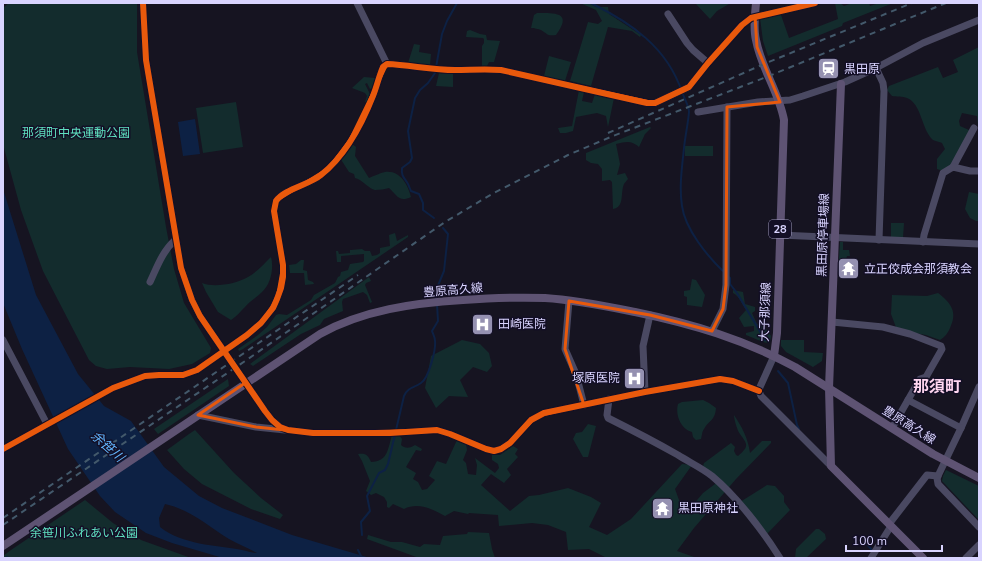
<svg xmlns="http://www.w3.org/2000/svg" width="982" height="561" viewBox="0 0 982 561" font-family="'Nunito Sans','Noto Sans JP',sans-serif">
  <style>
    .green { fill: #132c2d }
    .water { fill: #0d2144; fill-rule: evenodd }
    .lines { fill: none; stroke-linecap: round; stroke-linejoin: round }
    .stream { stroke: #0d2144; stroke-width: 2 }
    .minor { stroke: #4a4962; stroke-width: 7 }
    .major { stroke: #5e5373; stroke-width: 8 }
    .rail { stroke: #43596b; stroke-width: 2; stroke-dasharray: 6 5; stroke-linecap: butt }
    .cycleway-casing { stroke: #130f26; stroke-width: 8 }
    .cycleway { stroke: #e8590c; stroke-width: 6 }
    .marked { fill: none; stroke: #e8590c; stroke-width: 3; stroke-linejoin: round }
    .labels { text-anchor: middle; stroke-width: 3; stroke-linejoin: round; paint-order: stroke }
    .shield { fill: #130f26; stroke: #9e99be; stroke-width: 1 }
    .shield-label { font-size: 11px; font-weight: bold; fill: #d9d4ff }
    .poi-label { font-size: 12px; fill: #d9d4ff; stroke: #130f26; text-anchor: start }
    .park-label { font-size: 12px; fill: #5fe0c0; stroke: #130f26 }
    .street-label { font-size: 12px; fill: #d9d4ff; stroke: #130f26 }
    .water-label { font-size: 13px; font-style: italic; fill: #62b6ff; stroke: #130f26 }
    .district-label { font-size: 16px; font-weight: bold; fill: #ffd6f0; stroke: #130f26 }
  </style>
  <rect width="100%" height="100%" fill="#161421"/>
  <g class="green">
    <polygon points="9,3 137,3 137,52 166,227 174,269 184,303 211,348 210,353 192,364 169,369 130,367 107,369 96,366 89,360 43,271 21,210 4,148 3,140 3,8"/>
    <polygon points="580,3 589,3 596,7 608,7 609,14 641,35 640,37 632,31 608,27 591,86 570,81 588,22 598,24 602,21 596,10"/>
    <polygon points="697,3 729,3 729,4 717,11 710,19 696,4"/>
    <polygon points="835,3 840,3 844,6 852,3 869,3 870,6 879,3 893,3 843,23 842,26 768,56 763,41 760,18 781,15 789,38 838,19"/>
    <path d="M537,13C555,13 573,12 556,35C546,36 548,34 541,30C539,29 533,28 531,28L534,15Z"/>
    <polygon points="470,30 480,34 486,35 487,40 500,41 494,62 489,62 487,66 482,66 482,46 484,43 484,39 483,38 466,37 467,31"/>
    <polygon points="414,44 420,45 419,52 431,54 430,65 408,63"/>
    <path d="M979,47V126L978,125L977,116L962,113L959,121L960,126L969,130V133L952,166L943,171L937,169V159L945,149L942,143C940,142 935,141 933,140C921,129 922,104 907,98C903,96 896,97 892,96L887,90L889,86L938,67L943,78L958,72L953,60Z"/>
    <polygon points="549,56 571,62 565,81 544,76"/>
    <polygon points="439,73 453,74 453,87 436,86"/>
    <polygon points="364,77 375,78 372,88 370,89 367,83 365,84 370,94 368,102 365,102 367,96 365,93 352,88"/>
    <polygon points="579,90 584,92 582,101 592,103 595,94 614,98 608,127 606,116 597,113 576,117 573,131 566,133 560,133 558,128 572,126"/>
    <polygon points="236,102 243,147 203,153 196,108"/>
    <path d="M650,127L651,128L645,134L639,147C630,140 626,142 616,144L620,164L617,175L625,173L628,179C627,180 624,184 624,184C620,193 625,207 613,209L612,182L610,180L602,181V169L598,164L591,163L586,160V153Z"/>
    <path d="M352,144L356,147L355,156L369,178C374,176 380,173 385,172C400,170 408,185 411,197C399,203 397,195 389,188C385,189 380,190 375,190C369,189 363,180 355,178L354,174L349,172L340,158Z"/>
    <rect x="685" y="146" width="28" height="10"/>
    <polygon points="969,192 979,194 979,221 976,221 970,218 965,209"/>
    <polygon points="891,223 904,223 903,238 891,237"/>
    <polygon points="395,233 397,241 408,235 408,237 243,349 239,351 238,349 258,335 267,327 276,315 279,314 287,315 311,300 314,295 335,283 338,277 340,276 341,272 348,270 350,264 363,262 364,261 364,254 341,256 341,262 337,262 336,251 338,251 339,254 350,253 350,250 351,250 362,249 365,251 370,251 372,256 377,255 380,253 380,248 390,246 389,235"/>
    <polygon points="840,242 843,242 843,250 849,250 850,256 847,256 846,260 843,260 842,273 838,273"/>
    <path d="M271,257C274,268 271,284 262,292C257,297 250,301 245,307C240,312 237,316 231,320L218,312L206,292L202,283C214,288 236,284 248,277C257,272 264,264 271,257Z"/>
    <polygon points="301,260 304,260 303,270 307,271 308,280 313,282 314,284 305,285 304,273 290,273 289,265 296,264"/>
    <polygon points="369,277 371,281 366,283 365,285 372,302 370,303 367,295 363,292 343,299 342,302 343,311 324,319 320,325 301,334 253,366 250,364"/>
    <polygon points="692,279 696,280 705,295 702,307 687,305 687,297 684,296 684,291 690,290"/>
    <path d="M733,290L743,292L745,304L755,307V311L752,313L757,324L764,326L771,336L770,342L768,343L763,342L746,335V333L754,331V326L744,327L739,318L746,310C742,304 739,296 733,293Z"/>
    <path d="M938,293C951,303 958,312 950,328C948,333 945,337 940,340L926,335L897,330L891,314L892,295L927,296Z"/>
    <polygon points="462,340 480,344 489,353 492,366 487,372 473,367 460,380 468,397 449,396 436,408 425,388 431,356"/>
    <polygon points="781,340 804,340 804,352 823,353 822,361 813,367 786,352 781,346"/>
    <polygon points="228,379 229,386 158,434 154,429"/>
    <path d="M703,400L709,403L716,408C715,421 709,420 704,429C702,431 702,436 701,439L696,440L693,437L692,432C681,429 675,415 678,404L682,402Z"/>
    <path d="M734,415C742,427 748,438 750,453L762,441H771V443L736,479L694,528L677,551L697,558H607L589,549L568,550L566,532L548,525L532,523L499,526L498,515L469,513L468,514L454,511L445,516C432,509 418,502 404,509L393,504L389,508L387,507V502L384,497L376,493L371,495L366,491L370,481L362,461L358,454C366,453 368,455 371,462C388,462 388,448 392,435H399L402,439L401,445C405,449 411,448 415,445L422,449L421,451L416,450L406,467L416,473L413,479L418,482L422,490L427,489L435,480L429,476L437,461L446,464L457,440L466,444L467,450L463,460L466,463L468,474L476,475L477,465L475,458L495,473L499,468L498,464L492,460V455H500L513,446L518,449L515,454L518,457L507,469L511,475L504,483L491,474L481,485L510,511L529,496L539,495L568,488L591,497L601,503L589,527L607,535L631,519L682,464L692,465L675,489L679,500L687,512L703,493L719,481L703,466L704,463L731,443L735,447L734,451L736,455L738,456C749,446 748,445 740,434C737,430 734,419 734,415Z"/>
    <polygon points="588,424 596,426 588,457 583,457 573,439 576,433 582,432"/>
    <polygon points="195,430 234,473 261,498 283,515 280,519 251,509 202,484 184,469 167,450 189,434"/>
    <polygon points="946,470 979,486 979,520 942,481 943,476"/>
    <polygon points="767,485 775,486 784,496 784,502 790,510 766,535 740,502"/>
    <polygon points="85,500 113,523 141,540 191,558 3,558 3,556 11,550"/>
    <polygon points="816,529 819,529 825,534 826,539 806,558 795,558 796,549"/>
    <polygon points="468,532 489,533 492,549 495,558 419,558 367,539 368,535 391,542 402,542 420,547 424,544 440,545 443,536 467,534"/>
  </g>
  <g class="water">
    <polygon points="195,119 200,154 183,156 178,122"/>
    <path d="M3,189L36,295L78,374L104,406L131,421L164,467L199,496L222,508L292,535L370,558H223L172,543L146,533L115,512L100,496L68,449L22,349L3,303ZM165,504C191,510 208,526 229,539C238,544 248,548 257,553C252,553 247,551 242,550C215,545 183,545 160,527L159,518Z"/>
  </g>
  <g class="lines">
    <g class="stream">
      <path d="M591,3C631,23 667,47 682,92C684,98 689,106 689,112C688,124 685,137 684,148C682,167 679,187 682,206C685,229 708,257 724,272"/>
      <path d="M434,218L423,210V203L419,194L411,191C410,189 409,186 408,184C405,178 401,177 402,168L410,162L412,158L408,131L415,98L420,90L428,83L435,73L442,34L447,21L457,3"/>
      <polyline points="729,277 730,278 730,284 737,293 765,340"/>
      <polyline points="436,299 437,288 444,271 448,234 443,228"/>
      <polyline points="778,371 788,383 797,425 799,429"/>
      <path d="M362,535L361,522L370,511L367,496L379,473L385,470L388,464L404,396C408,387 414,388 421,383C429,378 436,349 435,341C435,337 433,334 432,331L438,321L437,304"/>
      <polyline points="866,543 872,550"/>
      <polyline points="358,550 362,558"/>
      <polyline points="7,557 8,558"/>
    </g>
    <g class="minor">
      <polyline points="143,3 146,60 181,268 192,300 200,316 265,411 272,420 280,427 288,430 313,433 390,433 437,430 450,434 486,449 494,451 501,449 510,443 531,420 544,413 645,392 720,379 733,381 759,391"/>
      <polyline points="357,3 387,64"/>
      <polyline points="668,14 687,43 693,50 708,63"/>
      <polyline points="876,68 883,83 884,91 879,240"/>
      <polyline points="698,112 758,102 790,100 803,96 845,82 876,68 923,43 979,20"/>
      <polyline points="953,167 974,128"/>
      <polyline points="780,235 979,244"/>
      <polyline points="923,242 924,235 943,173 953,167 970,171 979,171"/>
      <path d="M150,282C157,267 162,252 175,240"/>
      <polyline points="569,301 565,349 576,374 584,405"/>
      <polyline points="832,322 883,327 910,334 941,346 942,349 926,377 920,379 892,428"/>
      <polyline points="712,331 723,309 726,285 727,107"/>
      <polyline points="3,340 47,424"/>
      <polyline points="774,356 760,387 759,391 761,396 831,466"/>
      <polyline points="979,387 961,428 937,478 938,484 979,527"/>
      <polyline points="645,392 643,346 650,315"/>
      <path d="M609,399L607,415L608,418C632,430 655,442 678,455C689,462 702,468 712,476C737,497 763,531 780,558"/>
      <polyline points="908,400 961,428"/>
      <polyline points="198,415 256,427 285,430"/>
      <path d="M3,449L113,388L145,376L159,375H183L197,370L247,335L261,323L273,308L277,299L281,288L283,277V265L274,211L276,201C284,189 309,185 321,175C345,156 362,124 373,96C377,86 379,76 383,67L387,64C410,65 432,70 455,70C470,70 485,69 501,70L647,103H655L689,87L708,63L742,25L751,18L815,3"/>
      <polyline points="889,524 927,475 938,476"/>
      <polyline points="871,558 891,526"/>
      <polyline points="966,558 979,545"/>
    </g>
    <g class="major">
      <path d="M756,3C755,15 753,28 756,40C761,68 779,92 784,120L777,333L774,356"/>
      <polyline points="841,84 829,388 831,466 923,558"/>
      <path d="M3,546L320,334C363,310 414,303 463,300C491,298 518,297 545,298C576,300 605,306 635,312C693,324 743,339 795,367L933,454L979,478"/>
    </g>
    <g class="rail">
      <polyline points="608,133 764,64 912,3"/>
      <polyline points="3,518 358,275"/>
      <polyline points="3,525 248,359 445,222 492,194 568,155 613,136 769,76 946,3"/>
    </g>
    <defs>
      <g id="cycleway">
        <polyline points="143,3 146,60 181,268 192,300 200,316 265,411 272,420 280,427 288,430 313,433 390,433 437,430 450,434 486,449 494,451 501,449 510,443 531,420 544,413 645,392 720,379 733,381 759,391"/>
        <path d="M3,449L113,388L145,376L159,375H183L197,370L247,335L261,323L273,308L277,299L281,288L283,277V265L274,211L276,201C284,189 309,185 321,175C345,156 362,124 373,96C377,86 379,76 383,67L387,64C410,65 432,70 455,70C470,70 485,69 501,70L647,103H655L689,87L708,63L742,25L751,18L815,3"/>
      </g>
    </defs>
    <use href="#cycleway" class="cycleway-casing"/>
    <use href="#cycleway" class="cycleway"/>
  </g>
  <path class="marked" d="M755,16L757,47L780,102L727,107L726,285L723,309L712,331L650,315L569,301L565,349L584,405L537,416L510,443L494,451L437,430L313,433L256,427L198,415L245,383L224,352L261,323L277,299L283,265L274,211L276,201L329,168L350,140L387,64L433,69L501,70L655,103L689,87L742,25Z"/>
  <defs>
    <symbol id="station-square" viewBox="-11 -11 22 22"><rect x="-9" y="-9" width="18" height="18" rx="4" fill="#9591b1" stroke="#130f26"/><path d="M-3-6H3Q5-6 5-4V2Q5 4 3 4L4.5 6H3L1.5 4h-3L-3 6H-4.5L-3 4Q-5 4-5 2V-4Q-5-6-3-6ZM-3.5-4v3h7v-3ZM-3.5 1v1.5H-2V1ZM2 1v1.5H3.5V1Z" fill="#fff"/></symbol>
    <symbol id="temple-square" viewBox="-11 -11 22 22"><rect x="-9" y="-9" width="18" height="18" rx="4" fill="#9591b1" stroke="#130f26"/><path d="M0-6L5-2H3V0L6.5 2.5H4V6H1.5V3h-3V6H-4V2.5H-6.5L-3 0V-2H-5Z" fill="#fff"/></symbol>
    <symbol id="hospital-square" viewBox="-11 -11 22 22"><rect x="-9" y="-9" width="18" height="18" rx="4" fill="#9591b1" stroke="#130f26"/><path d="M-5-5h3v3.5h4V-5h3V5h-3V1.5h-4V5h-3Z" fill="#fff"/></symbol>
  </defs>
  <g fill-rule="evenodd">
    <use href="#station-square" x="816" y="56" width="25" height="25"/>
    <use href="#temple-square" x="836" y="256" width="25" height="25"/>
    <use href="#hospital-square" x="470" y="312" width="25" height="25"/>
    <use href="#hospital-square" x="622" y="366" width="25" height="25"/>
    <use href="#temple-square" x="650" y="496" width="25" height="25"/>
  </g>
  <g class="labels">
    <rect class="shield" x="769" y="220" width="22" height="18" rx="3"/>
    <g class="shield-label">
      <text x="780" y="233">28</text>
    </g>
    <g class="poi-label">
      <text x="844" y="73">黒田原</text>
      <text x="864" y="273">立正佼成会那須教会</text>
      <text x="498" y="328">田崎医院</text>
      <text x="620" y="382" text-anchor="end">塚原医院</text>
      <text x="678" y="512">黒田原神社</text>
    </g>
    <g class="park-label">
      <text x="76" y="137">那須町中央運動公園</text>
      <text x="84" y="537">余笹川ふれあい公園</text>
    </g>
    <g class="street-label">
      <text transform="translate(823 235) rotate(-88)" y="4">黒田原停車場線</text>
      <text transform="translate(453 290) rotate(-5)" y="4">豊原高久線</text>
      <text transform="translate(765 312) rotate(-88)" y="4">大子那須線</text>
      <text transform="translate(909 425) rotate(32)" y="4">豊原高久線</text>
    </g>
    <g class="water-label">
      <text transform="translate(108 446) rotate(42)" y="5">余笹川</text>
    </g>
    <g class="district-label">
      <text x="937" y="392">那須町</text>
    </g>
  </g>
  <rect width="982" height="561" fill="none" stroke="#d9d4ff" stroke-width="8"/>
  <path d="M846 545v6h96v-6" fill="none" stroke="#d9d4ff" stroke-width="2"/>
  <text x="852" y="545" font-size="12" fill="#d9d4ff" stroke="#130f26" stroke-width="3" paint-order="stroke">100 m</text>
</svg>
